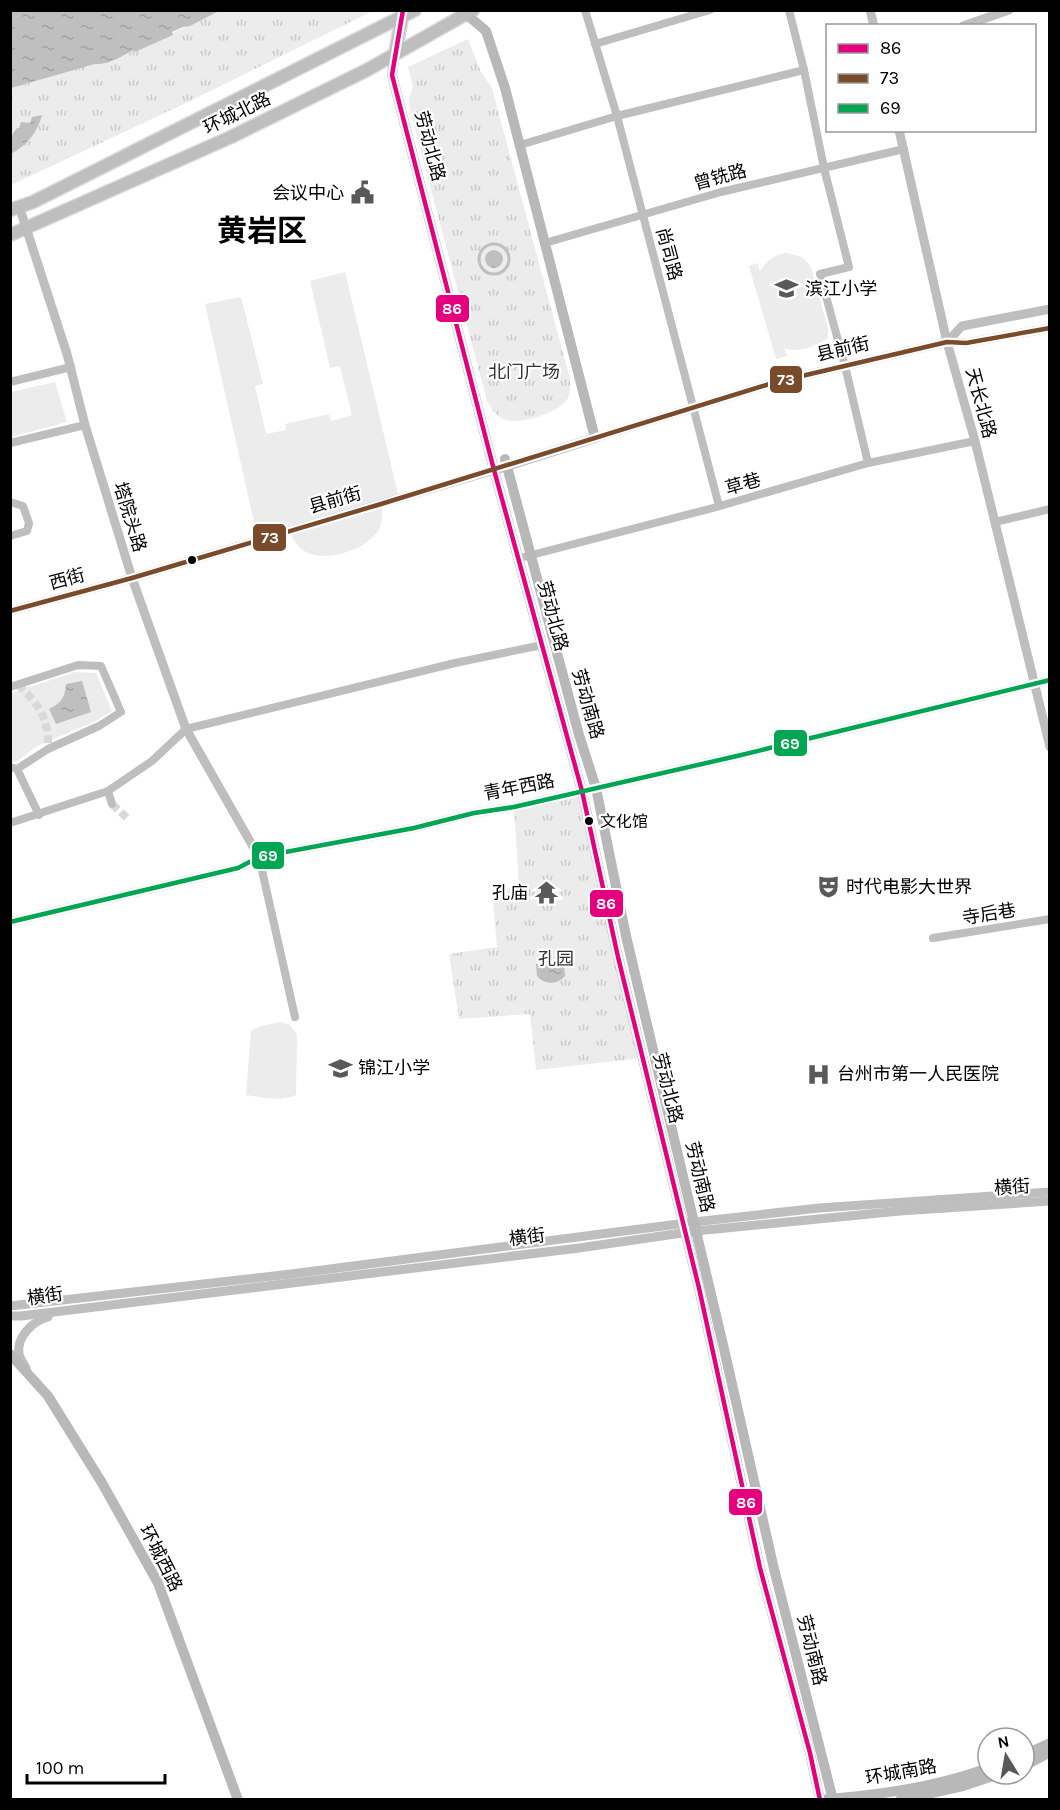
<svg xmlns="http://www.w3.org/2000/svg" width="1060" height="1810" viewBox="0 0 1060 1810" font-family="Karla,'Noto Sans SC',sans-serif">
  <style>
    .grass { fill: #ececec }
    .park { fill: url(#park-tufts) }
    .water { fill: url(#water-ripples) }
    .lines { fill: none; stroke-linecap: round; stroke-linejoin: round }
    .stream { stroke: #bfbfbf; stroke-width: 3 }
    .minor-tunnel { stroke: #d9d9d9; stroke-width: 8; stroke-dasharray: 8 4; stroke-linecap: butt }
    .primary-casing { stroke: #dbdbdb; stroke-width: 15 }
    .minor { stroke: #bebebe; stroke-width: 8 }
    .tertiary { stroke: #bebebe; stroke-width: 9 }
    .secondary { stroke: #b8b8b8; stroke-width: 10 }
    .primary { stroke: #bebebe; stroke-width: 12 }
    .bus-1-casing { stroke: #fff; stroke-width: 9 }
    .bus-2-casing { stroke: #fff; stroke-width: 9 }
    .bus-3-casing { stroke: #fff; stroke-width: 9 }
    .bus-1 { stroke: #e5007d; stroke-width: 4.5 }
    .bus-2 { stroke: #7a4b2a; stroke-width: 4.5 }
    .bus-3 { stroke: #00a651; stroke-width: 4.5 }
    .bus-dot { fill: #000; stroke: #fff; stroke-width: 2 }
    .labels { text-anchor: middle; stroke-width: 4.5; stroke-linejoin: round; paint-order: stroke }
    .bus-label { font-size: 16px; fill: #000; stroke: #fff; text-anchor: start }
    .street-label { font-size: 18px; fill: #000; stroke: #fff }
    .poi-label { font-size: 18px; fill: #000; stroke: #fff; text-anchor: start }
    .park-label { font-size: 18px; fill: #333; stroke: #fff }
    .town-label { font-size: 30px; font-weight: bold; fill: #000; stroke: #fff }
    .line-badge { stroke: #fff; stroke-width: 2 }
    .badge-label { font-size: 16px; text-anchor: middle; font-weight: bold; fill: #fff }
  </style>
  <defs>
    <pattern id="park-tufts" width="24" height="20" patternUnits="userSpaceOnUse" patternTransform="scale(1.5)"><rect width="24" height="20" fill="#ececec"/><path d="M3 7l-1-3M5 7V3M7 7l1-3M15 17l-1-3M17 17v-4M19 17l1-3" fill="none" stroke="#c9c9c9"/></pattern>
    <pattern id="water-ripples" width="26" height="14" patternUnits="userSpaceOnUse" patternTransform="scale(1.5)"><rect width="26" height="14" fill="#bfbfbf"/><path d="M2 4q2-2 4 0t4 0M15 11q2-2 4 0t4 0" fill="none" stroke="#a2a2a2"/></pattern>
  </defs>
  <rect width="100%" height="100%" fill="#fff"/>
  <g class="grass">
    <path d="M787,253L802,257L811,267L828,329V338C815,346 799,354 784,348L787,356L776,359L749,266L758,263L760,271C768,260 774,254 787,253Z"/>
    <path d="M345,272L399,498L382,504C382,511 383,520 380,527C371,549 327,563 306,552C298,548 293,538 288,531L258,540L205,304L241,297L263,384L255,386L266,434L286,430L285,424L329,414L331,421L352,415L340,366L330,368L310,281Z"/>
    <polygon points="55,382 67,422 11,437 11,392"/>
    <polygon points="75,672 96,673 112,711 94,722 37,746 16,762 11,761 11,693"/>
    <path d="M282,1022L290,1025L297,1035L296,1095C282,1102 262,1097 246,1095L251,1031L260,1026Z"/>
  </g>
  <g class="park">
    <path d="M219,11H373L186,103L11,185L10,88L95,64C111,66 121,56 135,49V51Z"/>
    <path d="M468,39L481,72L492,88L570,379C570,385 571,392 568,398C560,413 518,426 503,419C495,415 491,408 487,401L410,110L409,98L413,87L408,67Z"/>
    <polygon points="582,791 642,1058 536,1070 530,1014 459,1019 449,954 497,947 492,890 519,886 514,807"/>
  </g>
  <g class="water">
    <path d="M10,11L11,10L219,11L190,26L183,27L172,32L173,35L135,52L134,50C121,56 111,65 95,64L11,88Z"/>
    <path d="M42,115C37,133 27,145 11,154V137L17,128H19L21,122L30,123L32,117Z"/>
    <circle cx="494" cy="259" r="9"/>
    <path d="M82,681L91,712L56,724L49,709C61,703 65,698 66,684Z"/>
    <path d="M564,963L565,976C558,985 544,985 537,976L536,964Z"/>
  </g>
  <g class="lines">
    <circle class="stream" cx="494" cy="259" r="15"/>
    <g class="minor-tunnel">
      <path d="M18,685C40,705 49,719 48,749"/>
      <polyline points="112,804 127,818"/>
    </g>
    <defs>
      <g id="primary">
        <polyline points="395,54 403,12"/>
        <polyline points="10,210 33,202 415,10"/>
        <polyline points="10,235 231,137 367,70 473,10"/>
      </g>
    </defs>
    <use href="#primary" class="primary-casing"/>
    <g class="minor">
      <polyline points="585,10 617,116 719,506"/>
      <polyline points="789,10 804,70 824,168 849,267 820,274 845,366 868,463"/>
      <polyline points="595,44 710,10"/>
      <polyline points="520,145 617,116 804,70"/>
      <polyline points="545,243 721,192 904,149"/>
      <polyline points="10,382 71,367"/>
      <polyline points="10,443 85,425"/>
      <polyline points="10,502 23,506 29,523 27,531 10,536"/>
      <polyline points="995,522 1050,509"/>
      <polyline points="520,558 713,508 868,463 975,441"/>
      <polyline points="10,687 78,665 101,666 121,712 99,726 48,749 17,769 10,767"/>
      <polyline points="17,769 39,815"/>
      <polyline points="108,791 112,804"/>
      <polyline points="10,823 108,791 152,761 186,729 455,663 542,645"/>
      <polyline points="259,857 295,1017"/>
      <polyline points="933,938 1050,919"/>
    </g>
    <g class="tertiary">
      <polyline points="870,10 874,26"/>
      <polyline points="963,26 1009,10"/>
      <polyline points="899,130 947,342 975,441 1050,747"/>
      <polyline points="19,206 67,354 85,425 132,578 186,729 259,857"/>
      <polyline points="947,342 962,326 1050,309"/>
      <polyline points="595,438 776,382 930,346 947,342 966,343 1050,328"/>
      <polyline points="10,611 132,578 494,470"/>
      <polyline points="10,922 238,868 259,857 414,828 474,813 514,807 737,756 1050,680"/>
      <polyline points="10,1306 291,1274 694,1222 819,1208 1050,1192"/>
      <polyline points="10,1316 21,1316 579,1248 696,1231 900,1211 1050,1201"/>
      <path d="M26,1368C24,1364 20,1359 19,1354C16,1337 33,1321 48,1317"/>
    </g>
    <g class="secondary">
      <polyline points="466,14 486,31 505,88 595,438 500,468"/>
      <polyline points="395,54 392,75 494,470 582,791 618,957 699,1288 760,1568 810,1753 820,1800"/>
      <polyline points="505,459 579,735 596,788 626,936 724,1349 774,1569 833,1800"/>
      <polyline points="10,1354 48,1396 102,1483 158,1583 238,1800"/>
      <polyline points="1024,1755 1050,1743"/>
      <polyline points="1024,1766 1050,1752"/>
      <path d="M827,1799C880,1795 937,1787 988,1768"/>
      <polyline points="900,1800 963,1786 999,1774"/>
    </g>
    <use href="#primary" class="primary"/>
    <defs>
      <polyline id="bus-1" points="403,10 392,75 494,470 582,791 618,957 699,1288 760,1568 810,1753 820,1800"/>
      <polyline id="bus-2" points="10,611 132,578 381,504 776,382 930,346 947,342 966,343 1050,328"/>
      <polyline id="bus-3" points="10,922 238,868 259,857 414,828 474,813 514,807 737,756 1050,680"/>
    </defs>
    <use href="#bus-1" class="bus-1-casing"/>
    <use href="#bus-2" class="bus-2-casing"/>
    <use href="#bus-3" class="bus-3-casing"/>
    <use href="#bus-1" class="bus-1"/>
    <use href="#bus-2" class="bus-2"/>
    <use href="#bus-3" class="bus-3"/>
  </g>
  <defs>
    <symbol id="civic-bare" viewBox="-9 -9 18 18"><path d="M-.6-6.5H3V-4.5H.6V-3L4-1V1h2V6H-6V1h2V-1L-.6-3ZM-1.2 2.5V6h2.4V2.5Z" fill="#595959" stroke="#fff" stroke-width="2.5" paint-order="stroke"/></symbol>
    <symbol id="school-bare" viewBox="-9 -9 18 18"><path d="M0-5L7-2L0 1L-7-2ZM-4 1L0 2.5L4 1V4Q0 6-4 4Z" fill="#595959" stroke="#fff" stroke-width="2.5" paint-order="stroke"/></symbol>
    <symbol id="theatre-bare" viewBox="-9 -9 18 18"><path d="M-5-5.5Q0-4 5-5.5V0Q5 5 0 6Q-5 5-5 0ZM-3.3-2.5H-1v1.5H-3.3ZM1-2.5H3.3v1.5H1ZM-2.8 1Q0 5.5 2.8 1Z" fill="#595959" stroke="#fff" stroke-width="2.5" paint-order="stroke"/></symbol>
    <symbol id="temple-bare" viewBox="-9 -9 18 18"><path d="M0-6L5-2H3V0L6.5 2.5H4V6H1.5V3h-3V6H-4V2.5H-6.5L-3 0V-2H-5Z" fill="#595959" stroke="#fff" stroke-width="2.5" paint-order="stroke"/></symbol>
    <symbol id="hospital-bare" viewBox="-9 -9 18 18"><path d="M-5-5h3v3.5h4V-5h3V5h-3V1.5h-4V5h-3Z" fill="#595959" stroke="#fff" stroke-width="2.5" paint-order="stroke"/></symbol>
  </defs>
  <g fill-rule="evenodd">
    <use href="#civic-bare" x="346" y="176" width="33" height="33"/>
    <use href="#school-bare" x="770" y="272" width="33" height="33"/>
    <use href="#theatre-bare" x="812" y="870" width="33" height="33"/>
    <use href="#temple-bare" x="530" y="876" width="33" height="33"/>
    <use href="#school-bare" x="324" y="1052" width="33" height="33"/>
    <use href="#hospital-bare" x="802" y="1058" width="33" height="33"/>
  </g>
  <g class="bus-dot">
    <circle cx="192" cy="560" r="5"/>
    <circle cx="589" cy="821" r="5"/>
  </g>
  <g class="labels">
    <g class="bus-label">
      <text x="600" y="827">文化馆</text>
    </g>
    <g class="street-label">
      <text transform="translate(237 113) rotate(-26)" y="6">环城北路</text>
      <text transform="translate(430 146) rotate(75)" y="6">劳动北路</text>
      <text transform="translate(720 177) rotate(-15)" y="6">曾铣路</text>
      <text transform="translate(669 254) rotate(75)" y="6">尚司路</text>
      <text transform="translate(843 349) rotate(-13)" y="6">县前街</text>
      <text transform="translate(981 403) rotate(75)" y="6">天长北路</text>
      <text transform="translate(743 484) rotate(-16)" y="6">草巷</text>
      <text transform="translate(335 500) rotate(-16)" y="6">县前街</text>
      <text transform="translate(130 517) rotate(73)" y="6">塔院头路</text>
      <text transform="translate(67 579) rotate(-15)" y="6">西街</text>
      <text transform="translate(553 616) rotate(75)" y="6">劳动北路</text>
      <text transform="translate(588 704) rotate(74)" y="6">劳动南路</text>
      <text transform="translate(519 787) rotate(-11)" y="6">青年西路</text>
      <text transform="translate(989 914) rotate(-9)" y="6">寺后巷</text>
      <text transform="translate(668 1088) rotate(76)" y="6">劳动北路</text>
      <text transform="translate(700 1177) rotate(77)" y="6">劳动南路</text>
      <text transform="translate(1012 1187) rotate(-4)" y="6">横街</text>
      <text transform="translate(527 1237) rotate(-7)" y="6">横街</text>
      <text transform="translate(45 1296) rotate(-8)" y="6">横街</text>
      <text transform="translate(161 1558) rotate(63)" y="6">环城西路</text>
      <text transform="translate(812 1650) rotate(76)" y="6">劳动南路</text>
      <text transform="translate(901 1772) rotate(-10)" y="6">环城南路</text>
    </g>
    <g class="poi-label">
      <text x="344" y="199" text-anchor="end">会议中心</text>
      <text x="805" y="295">滨江小学</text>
      <text x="846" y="893">时代电影大世界</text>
      <text x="528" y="899" text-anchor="end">孔庙</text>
      <text x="358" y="1074">锦江小学</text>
      <text x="837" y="1080">台州市第一人民医院</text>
    </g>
    <g class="park-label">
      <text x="524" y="378">北门广场</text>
      <text x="556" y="965">孔园</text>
    </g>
    <g class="town-label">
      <text x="262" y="241">黄岩区</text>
    </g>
  </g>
  <g class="line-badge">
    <rect x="435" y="294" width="35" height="29" rx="6" fill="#e5007d"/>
    <rect x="769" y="365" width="34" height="29" rx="6" fill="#7a4b2a"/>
    <rect x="252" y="523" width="35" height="29" rx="6" fill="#7a4b2a"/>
    <rect x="773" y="729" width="35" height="28" rx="6" fill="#00a651"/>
    <rect x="251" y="841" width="34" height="29" rx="6" fill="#00a651"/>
    <rect x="589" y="889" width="35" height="29" rx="6" fill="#e5007d"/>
    <rect x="728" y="1488" width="35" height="28" rx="6" fill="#e5007d"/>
  </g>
  <g class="badge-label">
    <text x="452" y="314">86</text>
    <text x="786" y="385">73</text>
    <text x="270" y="543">73</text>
    <text x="790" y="749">69</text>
    <text x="268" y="861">69</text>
    <text x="606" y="909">86</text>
    <text x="746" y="1508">86</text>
  </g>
  <rect width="1060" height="1810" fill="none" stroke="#000000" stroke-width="24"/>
  <rect x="826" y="24" width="210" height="108" fill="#ffffff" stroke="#999999" stroke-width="1.5"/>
  <rect x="838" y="44" width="30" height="9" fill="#e5007d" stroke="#999999" stroke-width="1.5"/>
  <text x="880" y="54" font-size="18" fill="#000000">86</text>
  <rect x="838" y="74" width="30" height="9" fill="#7a4b2a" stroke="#999999" stroke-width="1.5"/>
  <text x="880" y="84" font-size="18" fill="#000000">73</text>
  <rect x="838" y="104" width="30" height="9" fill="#00a651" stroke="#999999" stroke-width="1.5"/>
  <text x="880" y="114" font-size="18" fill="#000000">69</text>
  <g transform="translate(1006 1756) rotate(349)"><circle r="28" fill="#ffffff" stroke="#999999" stroke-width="1.5"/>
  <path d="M0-4.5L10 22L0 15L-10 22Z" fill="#595959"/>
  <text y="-9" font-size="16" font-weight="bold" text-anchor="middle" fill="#000000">N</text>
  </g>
  <path d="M27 1774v9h138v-9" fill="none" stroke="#000000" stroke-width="3"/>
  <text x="36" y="1774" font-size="18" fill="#000000" stroke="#ffffff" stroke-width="4.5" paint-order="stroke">100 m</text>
</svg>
